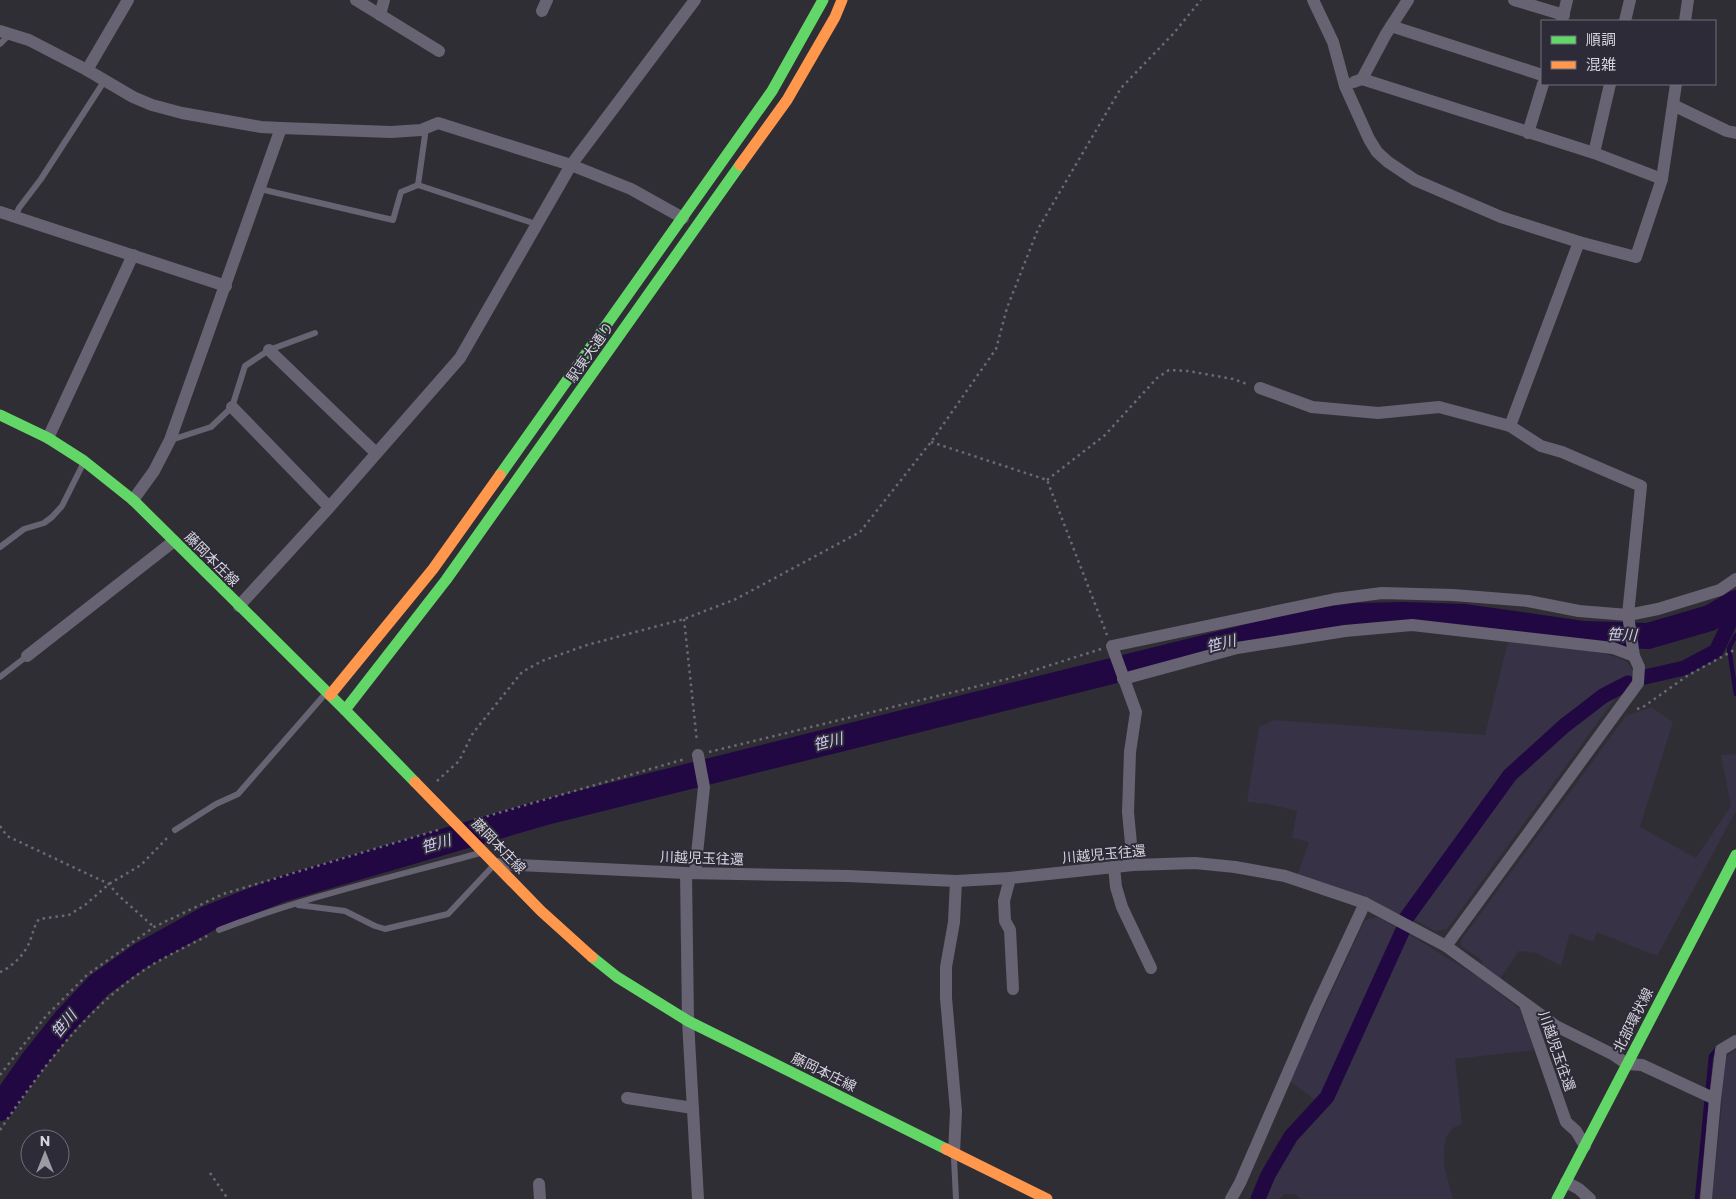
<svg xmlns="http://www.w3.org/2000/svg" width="1736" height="1199" viewBox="0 0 1736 1199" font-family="Commissioner,'Noto Sans JP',sans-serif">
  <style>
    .built { fill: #373245 }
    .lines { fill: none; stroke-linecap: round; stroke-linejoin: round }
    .stream { stroke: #210843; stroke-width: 4.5 }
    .canal { stroke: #210843; stroke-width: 15 }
    .river { stroke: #210843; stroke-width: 26 }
    .path { stroke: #6c6974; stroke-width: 2.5; stroke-dasharray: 2.5 4; stroke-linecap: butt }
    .lane { stroke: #676372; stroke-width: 6 }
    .street { stroke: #676372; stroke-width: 12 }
    .fast { stroke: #63d668; stroke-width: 11 }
    .slow { stroke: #ff974d; stroke-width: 11 }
    .labels { text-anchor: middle; stroke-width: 4; stroke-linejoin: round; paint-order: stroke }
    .street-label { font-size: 14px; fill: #d6d4dd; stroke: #2e2b38 }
    .water-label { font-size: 15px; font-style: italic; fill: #d2c9f0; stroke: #2e2b38 }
  </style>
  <rect width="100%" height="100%" fill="#2f2e35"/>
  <g class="built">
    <polygon points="1508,642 1599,652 1619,658 1627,662 1633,671 1632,679 1605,692 1568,720 1527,755 1510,772 1406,917 1402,915 1297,876 1309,842 1292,838 1297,811 1268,804 1247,802 1259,727 1274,720 1485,735"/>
    <polygon points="1616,692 1619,693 1447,929 1435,931 1412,918 1514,775 1547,745 1604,700"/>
    <polygon points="1651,707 1673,722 1640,827 1696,858 1731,806 1721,755 1736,754 1736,811 1657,956 1597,932 1593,942 1570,933 1561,966 1536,953 1519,951 1500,979 1481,966 1483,961 1461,946 1461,940 1626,716"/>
    <polygon points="1377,917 1400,929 1325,1096 1318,1102 1290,1081 1365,920"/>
    <polygon points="1407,933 1478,977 1525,1013 1534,1050 1455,1059 1462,1124 1453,1128 1446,1137 1444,1149 1444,1165 1453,1199 1301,1199 1294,1194 1285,1194 1279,1199 1261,1199 1269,1178 1293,1139 1332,1096"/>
    <polygon points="1736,1050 1736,1199 1712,1199 1722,1103 1721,1091 1727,1056"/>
  </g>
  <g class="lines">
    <g class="stream">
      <polyline points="1736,635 1729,648 1736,694"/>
      <polyline points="1697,1199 1711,1056 1717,1049"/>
    </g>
    <g class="canal">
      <polyline points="1645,677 1684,668 1716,651 1736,610"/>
      <polyline points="1407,917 1510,775 1564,726 1603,696 1628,683"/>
      <polyline points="1258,1199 1268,1175 1291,1136 1327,1097 1402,932"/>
    </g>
    <polyline class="river" points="0,1108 33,1061 65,1021 99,985 140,956 209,918 282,889 542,813 1305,623 1357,616 1403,615 1465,617 1584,634 1648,636 1710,618 1736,603"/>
    <g class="path">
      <polyline points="931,442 1047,480 1107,635"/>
      <polyline points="1047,480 1105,435 1157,378 1169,370 1188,371 1233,379 1247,384"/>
      <polyline points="684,619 697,742"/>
      <polyline points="1637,709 1643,707 1687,676 1736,649"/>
      <polyline points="709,752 1007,679 1101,649"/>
      <polyline points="437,781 459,761 473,733 522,672 542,661 587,645 684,619 736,599 860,532 931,442 996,349 1007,308 1038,229 1121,88 1173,34 1201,0"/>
      <polyline points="474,820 685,759"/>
      <polyline points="0,826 7,836 109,884 118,895 154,927"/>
      <path d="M0,972C12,967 25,954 30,941C33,933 34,926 39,919L69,915L85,905L109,884L141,865L169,836"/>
      <polyline points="0,1075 46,1016 87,975 154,927 223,894 438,830"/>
      <path d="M0,1130C42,1068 91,1001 157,962C175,952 193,943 211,934"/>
      <polyline points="210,1173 228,1199"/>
    </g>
    <g class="lane">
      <polyline points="0,44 10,34"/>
      <polyline points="418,185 425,135 424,128"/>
      <polyline points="260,189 393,220 401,192 418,185 536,224"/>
      <polyline points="15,217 19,208 41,179 105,80"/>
      <polyline points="171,440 211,427 232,407 245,366 269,350 315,333"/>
      <polyline points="0,547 24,529 44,523 52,517 62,506 83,464"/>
      <polyline points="0,677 27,656"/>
      <polyline points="175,830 216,804 238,794 326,693"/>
      <polyline points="298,905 345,911 375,926 385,929 448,914 493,866"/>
      <path d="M219,930C304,897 393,877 480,853"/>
      <polyline points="954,1158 956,1199"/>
    </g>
    <g class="street">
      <polyline points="356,0 439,51"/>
      <polyline points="1313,0 1333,42 1345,86 1369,139 1377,152 1388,162 1415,180 1501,217 1579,242 1636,257 1662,179 1676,84"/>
      <polyline points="1514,0 1564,15"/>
      <polyline points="542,11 547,0"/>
      <polyline points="380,15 384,0"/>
      <polyline points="1562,21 1567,0"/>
      <polyline points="1625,21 1630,0"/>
      <polyline points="1685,21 1688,0"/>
      <polyline points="1391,26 1542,75"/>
      <polyline points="0,31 29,40 87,70 133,97 152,105 182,113 261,127 281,128 391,132 421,130 438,123 571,165 631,189 683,218"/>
      <polyline points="87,70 128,0"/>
      <polyline points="1362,79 1594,153 1662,179"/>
      <polyline points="1354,82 1362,79 1386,34 1408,0"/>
      <polyline points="1673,105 1727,131 1736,133"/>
      <polyline points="1528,133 1543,84"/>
      <polyline points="1594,153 1610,84"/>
      <polyline points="0,212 226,286"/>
      <polyline points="269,350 376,453"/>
      <polyline points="1260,388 1312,407 1378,413 1439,407 1510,426 1541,446 1562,452 1641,486 1628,615 1634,656 1639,667 1638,683 1446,946"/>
      <polyline points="232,407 329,507"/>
      <polyline points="1510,426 1579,242"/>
      <polyline points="48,438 133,255"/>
      <polyline points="133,500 154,471 170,440 281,128"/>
      <polyline points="239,606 326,511 460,358 571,165 695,0"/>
      <polyline points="27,656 174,541"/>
      <polyline points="1123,679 1237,648 1345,631 1412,625 1613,648 1634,656"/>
      <polyline points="495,864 686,873 848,876 956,881 1010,878 1133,865 1195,863 1235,867 1285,876 1365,903 1446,946 1556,1026 1614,1055 1627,1064 1642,1065 1715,1099"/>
      <polyline points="1133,865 1128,812 1130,752 1136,712 1112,646 1335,599 1382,593 1453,595 1528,601 1579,611 1628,615 1658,609 1720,590 1736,579"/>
      <polyline points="1114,867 1116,887 1122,907 1151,968"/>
      <polyline points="686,873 688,1021 698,1199"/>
      <polyline points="695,873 704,787 698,755"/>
      <polyline points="1010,878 1004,901 1005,921 1010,930 1013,989"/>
      <polyline points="1525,1004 1566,1122 1576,1131 1585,1146"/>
      <polyline points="627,1098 693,1108"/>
      <polyline points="954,1153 956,1111 946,998 946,967 954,922 956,881"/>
      <polyline points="1566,1182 1579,1189 1590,1199"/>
      <polyline points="539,1184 540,1199"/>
      <polyline points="1231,1199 1240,1183 1316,1008 1365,903"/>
      <polyline points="1706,1199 1715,1099 1721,1050 1736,1041"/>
    </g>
    <g class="fast">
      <polyline points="0,415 48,438 84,461 133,500 345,710 415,782"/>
      <polyline points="500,475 772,91 823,0"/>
      <polyline points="345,710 446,580 740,165"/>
      <polyline points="592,957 617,977 688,1021 946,1149"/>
      <polyline points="1557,1199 1736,855"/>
    </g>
    <g class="slow">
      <polyline points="740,165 787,100 835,17 842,0"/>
      <polyline points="330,695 433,569 500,475"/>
      <polyline points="415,782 541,911 592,957"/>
      <polyline points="946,1149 1047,1199"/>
    </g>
  </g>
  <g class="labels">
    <g class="street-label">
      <text transform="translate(590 352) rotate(-55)" y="5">駅東大通り</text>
      <text transform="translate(212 559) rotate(45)" y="5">藤岡本庄線</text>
      <text transform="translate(499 846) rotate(46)" y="5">藤岡本庄線</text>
      <text transform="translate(1104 854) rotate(-5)" y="5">川越児玉往還</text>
      <text transform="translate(702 858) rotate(2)" y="5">川越児玉往還</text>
      <text transform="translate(1633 1020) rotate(-63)" y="5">北部環状線</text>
      <text transform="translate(1557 1051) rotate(71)" y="5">川越児玉往還</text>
      <text transform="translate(824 1072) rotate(26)" y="5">藤岡本庄線</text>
    </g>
    <g class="water-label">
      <text transform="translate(1622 635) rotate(2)" y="5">笹川</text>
      <text transform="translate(1221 644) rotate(-14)" y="5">笹川</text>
      <text transform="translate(828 742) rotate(-14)" y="5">笹川</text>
      <text transform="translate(436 844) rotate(-16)" y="5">笹川</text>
      <text transform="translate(64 1024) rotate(-50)" y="5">笹川</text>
    </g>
  </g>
  <rect x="1541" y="20" width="175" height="65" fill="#2e2b38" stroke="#716f7a"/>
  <rect x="1551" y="36" width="25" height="8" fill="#63d668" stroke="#716f7a"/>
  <text x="1586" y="45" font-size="15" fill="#d6d4dd">順調</text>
  <rect x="1551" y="61" width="25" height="8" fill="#ff974d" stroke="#716f7a"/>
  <text x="1586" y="70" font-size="15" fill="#d6d4dd">混雑</text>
  <g transform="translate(45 1154)"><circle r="24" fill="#2e2b38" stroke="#716f7a"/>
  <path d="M0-4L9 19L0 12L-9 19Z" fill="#9c9aa2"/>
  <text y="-8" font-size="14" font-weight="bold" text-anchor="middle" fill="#d6d4dd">N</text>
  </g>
</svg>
